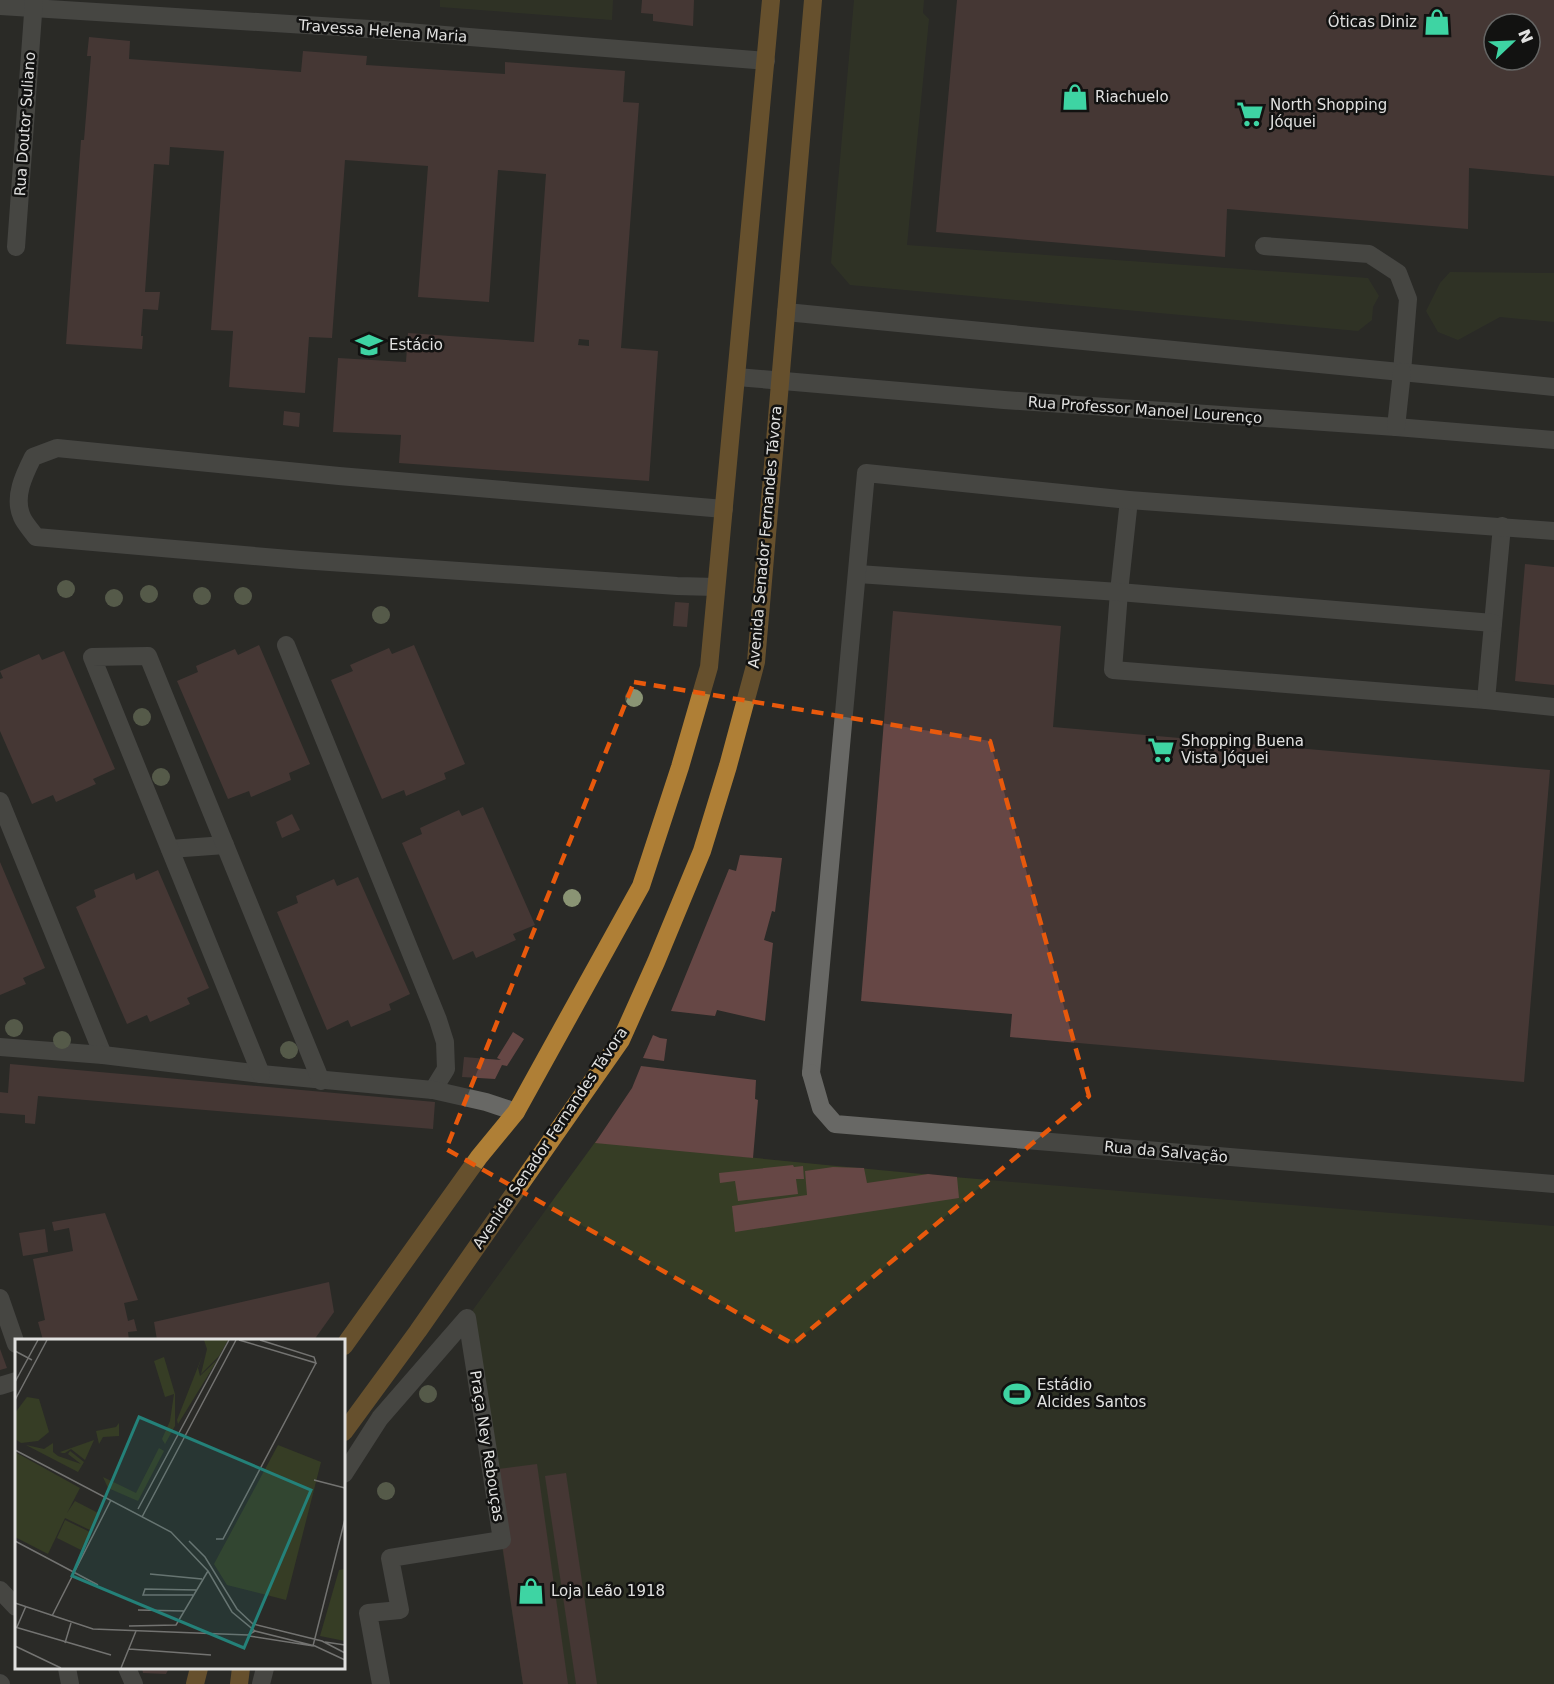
<svg xmlns="http://www.w3.org/2000/svg" width="1554" height="1684" viewBox="0 0 1554 1684" font-family="'DejaVu Sans',sans-serif">
  <style>
    .green { fill: #363d25 }
    .building { fill: #664745; fill-rule: evenodd }
    .lines { fill: none; stroke-linecap: round; stroke-linejoin: round }
    .lane { stroke: #686865; stroke-width: 18 }
    .street { stroke: #686865; stroke-width: 18 }
    .primary { stroke: #af7f36; stroke-width: 18 }
    .tree { fill: #8a9474 }
    .marked { fill: none; stroke: #e8590c; stroke-width: 4.5; stroke-dasharray: 12 8; stroke-linejoin: round }
    .labels { text-anchor: middle; stroke-width: 5; stroke-linejoin: round; paint-order: stroke }
    .poi-label { font-size: 15px; fill: #e1e1e0; stroke: #121211; text-anchor: start }
    .street-label { font-size: 15px; fill: #e1e1e0; stroke: #121211 }
    .inset-road { fill: none; stroke: #737371; stroke-width: 1.5 }
    .view { fill: #248179; fill-opacity: 0.15; stroke: #248179; stroke-width: 3 }
    .inset-edge { fill: none; stroke: #e1e1e0; stroke-width: 3 }
  </style>
  <rect width="100%" height="100%" fill="#2a2a27"/>
  <g class="green">
    <polygon points="440,0 613,0 612,20 440,7"/>
    <polygon points="854,0 924,0 923,13 929,19 907,245 1368,278 1379,296 1373,307 1372,320 1358,331 850,285 831,263"/>
    <polygon points="1450,272 1554,273 1554,322 1500,317 1458,340 1438,332 1426,311 1440,283"/>
    <path d="M596,1141C915,1177 1234,1200 1554,1226V1684H523L467,1318Z"/>
  </g>
  <g class="building">
    <polygon points="642,0 694,0 693,26 653,21 653,14 641,13"/>
    <path d="M957,0H1554V176L1469,168L1468,229L1227,209L1225,257L936,232ZM1494,24H1530V60H1494Z"/>
    <path d="M89,37L130,41L129,59L301,72L303,51L367,56L366,65L505,74V62L625,71L623,102L639,103L621,348L658,351L649,481L399,463L401,435L333,432L338,358L406,362L408,333L534,342L546,174L498,170L489,302L418,297L428,166L345,160L332,338L309,337L305,393L229,387L233,331L211,330L224,151L170,147L169,165L154,164L145,292H160L158,310L143,309L141,336H143L142,349L66,344L81,140H84L91,56H87ZM579,339L589,340V346L578,345Z"/>
    <polygon points="284,411 300,413 299,427 283,425"/>
    <polygon points="1525,564 1554,567 1554,685 1515,681"/>
    <polygon points="675,602 689,603 687,627 673,626"/>
    <polygon points="893,611 1061,626 1053,727 1550,770 1524,1082 1010,1037 1012,1014 861,1001"/>
    <polygon points="259,645 310,764 289,773 291,780 251,797 249,791 228,799 177,681 198,672 196,666 235,649 238,655"/>
    <polygon points="414,645 465,764 444,773 446,779 406,796 404,790 382,799 331,680 353,671 350,665 389,648 392,654"/>
    <polygon points="64,651 115,769 93,779 96,784 56,802 53,795 32,804 0,731 0,679 3,678 0,671 39,654 42,660"/>
    <polygon points="483,807 535,925 513,934 516,940 476,958 473,951 453,960 402,843 422,834 420,828 459,810 462,816"/>
    <polygon points="292,814 300,830 282,838 276,822"/>
    <polygon points="740,855 782,858 775,912 772,911 764,940 773,943 765,1021 717,1010 715,1016 671,1011 729,869 736,871"/>
    <polygon points="0,862 45,968 23,978 26,984 0,995"/>
    <polygon points="158,870 209,988 187,998 190,1004 150,1022 147,1015 127,1024 76,907 96,897 94,890 134,873 136,880"/>
    <polygon points="358,877 410,994 389,1004 391,1010 351,1027 348,1020 327,1030 277,912 298,903 296,896 334,879 337,886"/>
    <polygon points="513,1032 524,1039 507,1066 502,1065 495,1079 462,1077 464,1057 501,1060 497,1058"/>
    <polygon points="653,1035 660,1038 667,1039 664,1061 643,1058"/>
    <polygon points="10,1064 435,1102 433,1129 38,1096 35,1124 25,1123 25,1115 0,1113 0,1092 8,1093"/>
    <polygon points="641,1066 756,1080 755,1099 758,1100 753,1158 595,1143 632,1088"/>
    <polygon points="793,1165 794,1167 803,1166 804,1179 796,1179 798,1194 738,1201 735,1181 720,1183 719,1173"/>
    <polygon points="833,1167 864,1168 867,1183 928,1174 957,1177 959,1198 735,1232 732,1206 807,1195 805,1171"/>
    <polygon points="105,1213 138,1300 124,1303 128,1321 134,1319 137,1331 128,1332 129,1340 43,1340 38,1322 45,1320 33,1259 73,1251 69,1228 54,1231 52,1222"/>
    <polygon points="45,1229 48,1252 23,1256 19,1233"/>
    <polygon points="329,1282 334,1312 314,1340 157,1340 154,1322"/>
    <polygon points="0,1349 7,1368 0,1370"/>
    <polygon points="537,1464 568,1684 523,1684 491,1470"/>
    <polygon points="566,1473 597,1684 576,1684 545,1476"/>
    <polygon points="142,1668 169,1668 166,1674 143,1673"/>
  </g>
  <g class="lines">
    <g class="lane">
      <polyline points="1264,246 1369,254 1398,273 1408,299 1402,372"/>
      <polyline points="1129,500 1119,592 1113,670 1486,700"/>
      <polyline points="1502,526 1486,700 1554,707"/>
      <polyline points="858,574 1119,592 1493,623"/>
      <path d="M716,587L677,586L301,560L36,537C32,531 25,524 22,517C13,497 24,475 33,457L57,448L339,476L724,509"/>
      <polyline points="811,1073 866,473 1129,500 1554,531"/>
      <polyline points="0,1386 16,1381"/>
      <polyline points="0,1590 16,1607"/>
      <polyline points="67,1668 70,1684"/>
      <polyline points="0,1683 1,1684"/>
    </g>
    <g class="street">
      <polyline points="0,6 370,29 766,61"/>
      <polyline points="16,247 34,0"/>
      <polyline points="786,312 1554,387"/>
      <polyline points="737,377 1004,400 1396,427 1554,440"/>
      <polyline points="1396,427 1402,372"/>
      <polyline points="286,645 438,1020 445,1042 446,1069 433,1090"/>
      <polyline points="0,801 103,1055"/>
      <polyline points="170,849 225,845"/>
      <polyline points="0,1047 103,1055 261,1074 433,1090 486,1102 516,1112"/>
      <polyline points="811,1073 821,1108 835,1124 1554,1184"/>
      <polyline points="261,1074 92,657 148,656 321,1081"/>
      <polyline points="0,1298 16,1344"/>
      <polyline points="344,1474 380,1418 467,1318 502,1540 390,1558 400,1610 368,1613 381,1684"/>
      <polyline points="127,1668 134,1684"/>
      <polyline points="261,1684 265,1668"/>
    </g>
    <g class="primary">
      <polyline points="344,1346 479,1157 516,1112 641,886 680,767 709,667 771,0"/>
      <polyline points="344,1432 418,1331 621,1040 656,962 702,851 728,766 756,662 813,0"/>
      <polyline points="195,1684 199,1668"/>
      <polyline points="239,1684 241,1668"/>
    </g>
  </g>
  <g class="tree">
    <circle cx="66" cy="589" r="9"/>
    <circle cx="149" cy="594" r="9"/>
    <circle cx="202" cy="596" r="9"/>
    <circle cx="243" cy="596" r="9"/>
    <circle cx="114" cy="598" r="9"/>
    <circle cx="381" cy="615" r="9"/>
    <circle cx="634" cy="698" r="9"/>
    <circle cx="142" cy="717" r="9"/>
    <circle cx="161" cy="777" r="9"/>
    <circle cx="572" cy="898" r="9"/>
    <circle cx="14" cy="1028" r="9"/>
    <circle cx="62" cy="1040" r="9"/>
    <circle cx="289" cy="1050" r="9"/>
    <circle cx="428" cy="1394" r="9"/>
    <circle cx="386" cy="1491" r="9"/>
  </g>
  <path d="M0 0H1554V1684H0ZM634,682L990,741L1089,1096L793,1344L446,1149Z" fill="#2a2a27" fill-opacity=".55" fill-rule="evenodd"/>
  <path class="marked" d="M634,682L990,741L1089,1096L793,1344L446,1149Z"/>
  <defs>
    <symbol id="shop-bare" viewBox="-9 -9 18 18"><path d="M-5-2.5h2.3a2.7 3.5 0 0 1 5.4 0H5L5.5 6h-11ZM-1.5-2.5h3a1.5 2.3 0 0 0-3 0Z" fill="#3ed4a3" stroke="#121211" stroke-width="2.5" paint-order="stroke"/></symbol>
    <symbol id="supermarket-bare" viewBox="-9 -9 18 18"><path d="M-6-5.5h2.5l.6 2H6L4.5 2H-2.5L-4.4-4H-6ZM-1.5 3.2a1.3 1.3 0 1 0 .1 0ZM3 3.2a1.3 1.3 0 1 0 .1 0Z" fill="#3ed4a3" stroke="#121211" stroke-width="2.5" paint-order="stroke"/></symbol>
    <symbol id="university-bare" viewBox="-9 -9 18 18"><path d="M0-5L7-2L0 1L-7-2ZM-4 1L0 2.5L4 1V4Q0 6-4 4Z" fill="#3ed4a3" stroke="#121211" stroke-width="2.5" paint-order="stroke"/></symbol>
    <symbol id="stadium-bare" viewBox="-9 -9 18 18"><path d="M0-5a6.5 5 0 1 0 0 10a6.5 5 0 1 0 0-10ZM-3.5-1.8h7v3.6h-7Z" fill="#3ed4a3" stroke="#121211" stroke-width="2.5" paint-order="stroke"/></symbol>
  </defs>
  <g fill-rule="evenodd">
    <use href="#shop-bare" x="1418" y="3" width="38" height="38"/>
    <use href="#shop-bare" x="1056" y="78" width="38" height="38"/>
    <use href="#supermarket-bare" x="1231" y="95" width="38" height="38"/>
    <use href="#university-bare" x="350" y="326" width="38" height="38"/>
    <use href="#supermarket-bare" x="1142" y="731" width="38" height="38"/>
    <use href="#stadium-bare" x="998" y="1375" width="38" height="38"/>
    <use href="#shop-bare" x="512" y="1572" width="38" height="38"/>
  </g>
  <g class="labels">
    <g class="poi-label">
      <text x="1417" y="27" text-anchor="end">Óticas Diniz</text>
      <text x="1095" y="102">Riachuelo</text>
      <text x="1270" y="110">North Shopping<tspan x="1270" dy="17">Jóquei</tspan></text>
      <text x="389" y="350">Estácio</text>
      <text x="1181" y="746">Shopping Buena<tspan x="1181" dy="17">Vista Jóquei</tspan></text>
      <text x="1037" y="1390">Estádio<tspan x="1037" dy="17">Alcides Santos</tspan></text>
      <text x="551" y="1596">Loja Leão 1918</text>
    </g>
    <g class="street-label">
      <text transform="translate(383 31) rotate(4)" y="5">Travessa Helena Maria</text>
      <text transform="translate(25 124) rotate(-86)" y="5">Rua Doutor Suliano</text>
      <text transform="translate(1145 410) rotate(4)" y="5">Rua Professor Manoel Lourenço</text>
      <text transform="translate(765 537) rotate(-85)" y="5">Avenida Senador Fernandes Távora</text>
      <text transform="translate(550 1138) rotate(-56)" y="5">Avenida Senador Fernandes Távora</text>
      <text transform="translate(1166 1152) rotate(5)" y="5">Rua da Salvação</text>
      <text transform="translate(487 1446) rotate(81)" y="5">Praça Ney Rebouças</text>
    </g>
  </g>
  <g transform="translate(15 1339)">
    <rect width="330" height="330" fill="#2a2a27"/>
    <path d="M189,1H213L204,17L186,35L192,10ZM188,15L183,29L185,37L203,20L163,85L162,81ZM149,18L160,55V87L150,105L147,100L155,82L159,55L150,58L139,22ZM12,58L24,60L34,93L23,102L6,104L0,100V74ZM104,84V97L88,98L84,105L81,92L101,88ZM79,101L70,121L56,110L50,114H47L45,113ZM38,104V113L43,117L66,125L53,115L55,112L69,123L63,133L11,106L29,110ZM263,106L306,123L271,261L212,246L199,225ZM144,109L149,112L123,162L93,149L88,138L121,154ZM0,113L65,149L52,174L60,162L85,175L77,192L50,179L33,215L0,198ZM50,181L75,193L66,211L42,199ZM330,230V302L305,297L324,231Z" fill="#363d25"/>
    <path class="inset-road" d="M224,1L301,24L299,18L245,1M0,12L17,21M0,43L23,1M0,61L32,1M0,111L156,193L193,232L217,273L240,292L300,307L330,321M299,141L330,149M123,170L214,1M127,178L221,1M201,200H208L301,24M0,202L83,246M174,202L190,218L222,270L238,285L307,302L330,314M135,235L187,240M178,256H128L130,250L181,251M0,264L78,290L233,296L240,292M123,271L169,272M37,277L96,161M114,287L161,286L193,232M0,288L96,316M2,288L11,267M234,297L298,307L330,180M310,303L330,306M50,304L56,284M0,307L46,329M114,310L196,316M106,329L121,292"/>
    <path class="view" d="M124,78L296,151L229,309L57,237Z"/>
    <rect width="330" height="330" class="inset-edge"/>
  </g>
  <g transform="translate(1512 42) rotate(67)"><circle r="28" fill="#121211" stroke="#656564" stroke-width="1.5"/>
  <path d="M0-4.5L10 22L0 15L-10 22Z" fill="#3ed4a3"/>
  <text y="-9" font-size="16" font-weight="bold" text-anchor="middle" fill="#e1e1e0">N</text>
  </g>
</svg>
